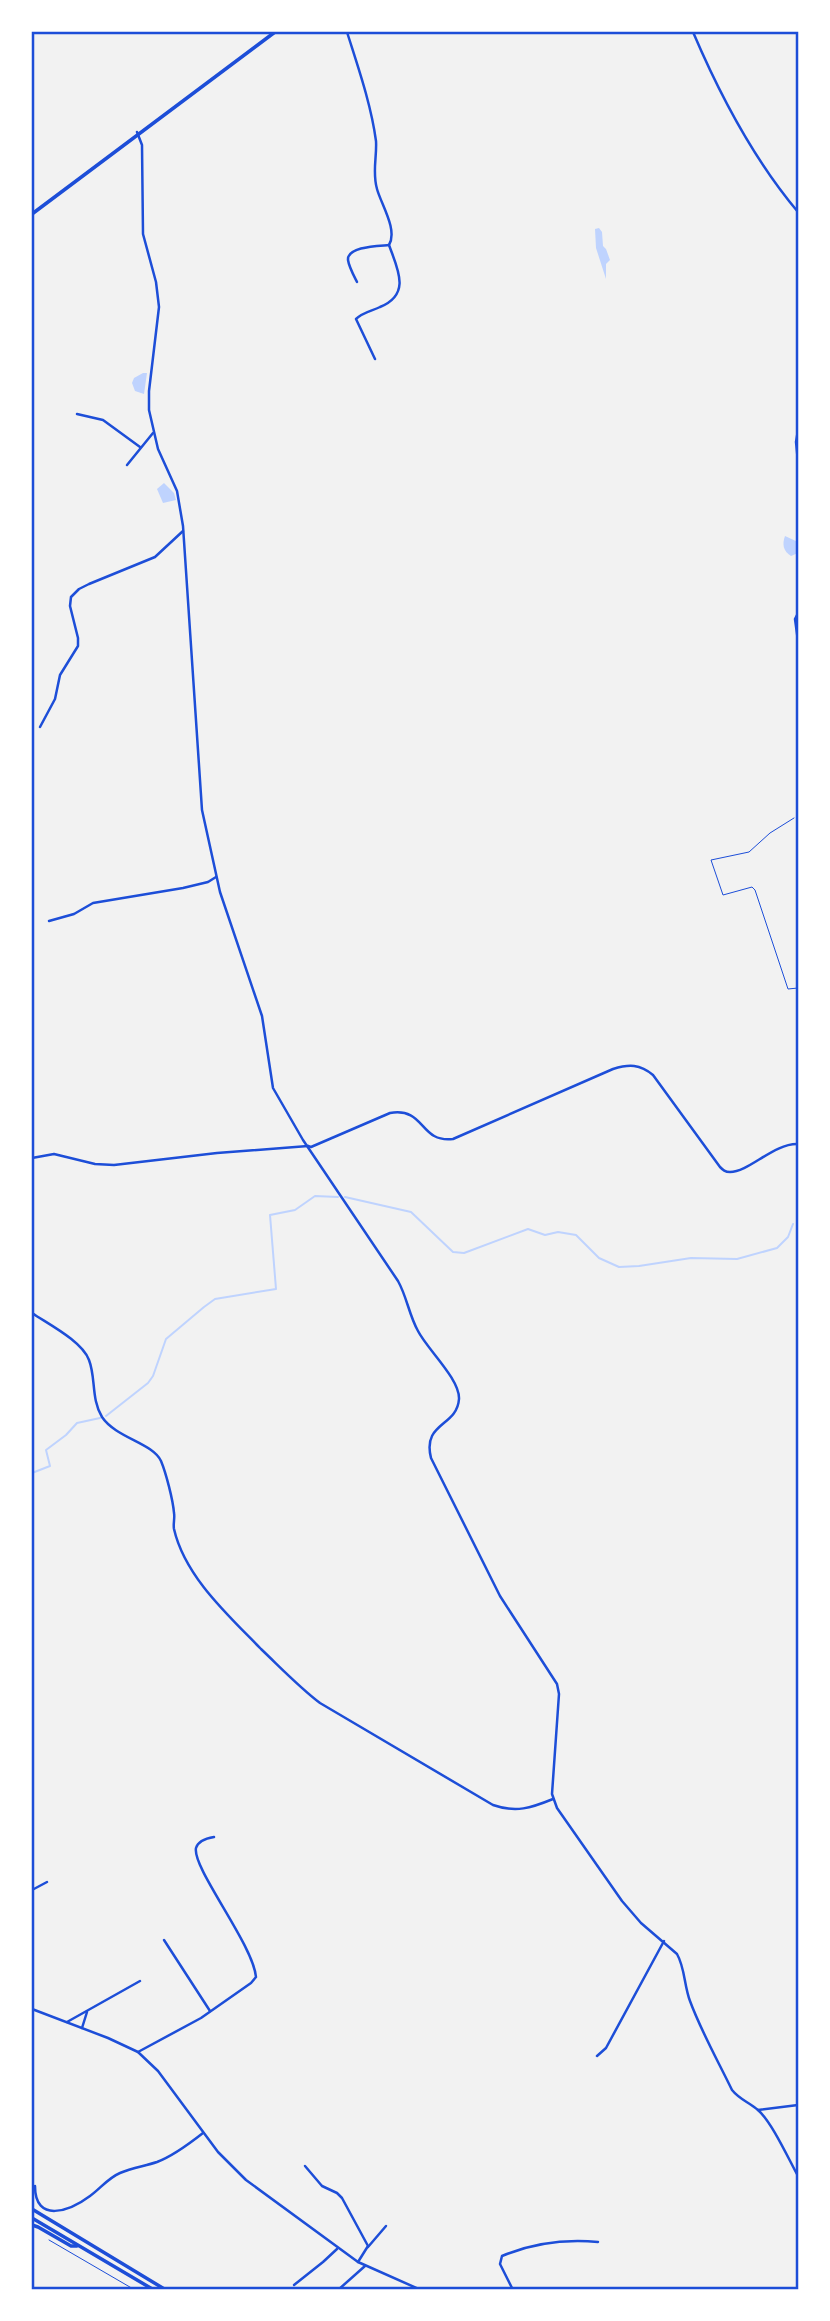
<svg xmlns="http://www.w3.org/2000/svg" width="830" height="2321" viewBox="0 0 830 2321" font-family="Helvetica,sans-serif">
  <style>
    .water { fill: #bfd3fe }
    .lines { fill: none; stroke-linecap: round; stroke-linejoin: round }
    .stream { stroke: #bfd3fe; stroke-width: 2 }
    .path { stroke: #1d4ed8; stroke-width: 1 }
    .minor { stroke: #1d4ed8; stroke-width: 2.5 }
    .tertiary { stroke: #1d4ed8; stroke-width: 2.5 }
    .primary { stroke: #1d4ed8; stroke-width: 3.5 }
    .trunk { stroke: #1d4ed8; stroke-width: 3.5 }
    .neatline { fill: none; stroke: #1d4ed8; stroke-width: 2.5 }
  </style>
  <rect width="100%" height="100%" fill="#f2f2f2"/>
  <g class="water">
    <polygon points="599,228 602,232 603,246 606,249 610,260 606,264 606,279 596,248 595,229"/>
    <polygon points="143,373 147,373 144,394 135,391 132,383 134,378"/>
    <polygon points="164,483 174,493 176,500 163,503 157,489"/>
    <path d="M785,536L798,542V553L791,556C783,551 782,544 785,536Z"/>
  </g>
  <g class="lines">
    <g class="stream">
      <polyline points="345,1197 411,1212 453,1252 464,1253 528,1229 545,1235 558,1232 576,1235 599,1258 619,1267 639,1266 691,1258 737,1259 777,1248 788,1237 793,1224"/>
      <polyline points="106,1416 148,1383 153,1376 166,1339 204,1307 215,1299 276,1289 270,1215 295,1210 315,1196 338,1197"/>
      <polyline points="32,1473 50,1466 46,1450 66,1435 77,1423 100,1418"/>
    </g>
    <g class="path">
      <polyline points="794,818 770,833 749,852 711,860 723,895 752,887 755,890 788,989 798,988"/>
      <polyline points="49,2240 135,2290"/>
    </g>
    <g class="minor">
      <path d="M347,32C358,67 371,104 376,141C377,158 372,172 377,189C381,204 398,230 389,245C397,268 412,294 380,307C372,311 363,312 356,319L375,359"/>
      <path d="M693,32C719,93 755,161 798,212"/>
      <path d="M357,282C354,276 349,267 348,260C347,246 380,246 389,245"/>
      <polyline points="77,414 103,420 140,447"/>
      <polyline points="798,430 796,442 798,462"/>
      <polyline points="127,465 153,433"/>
      <polyline points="798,613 795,619 798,641"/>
      <polyline points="40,727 55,699 60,675 78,646 78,638 70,606 71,597 79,589 89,584 155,557 183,531"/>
      <polyline points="798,801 798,816"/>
      <polyline points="49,921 74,914 93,903 183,888 208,882 216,877"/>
      <polyline points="32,1158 54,1154 95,1164 114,1165 217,1153 308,1146"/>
      <path d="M32,1313C48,1324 82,1341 89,1360C96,1378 91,1399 102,1417C116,1438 153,1443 161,1461C166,1473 173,1500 174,1513C175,1518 173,1524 174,1529C185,1577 229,1616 261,1649C281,1668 299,1687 320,1703L493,1805C516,1813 531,1808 553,1799"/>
      <polyline points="32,1890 47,1882"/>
      <polyline points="164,1940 210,2011"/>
      <polyline points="32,2009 108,2038 138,2052 158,2071 218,2152 246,2180 358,2262 421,2290"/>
      <polyline points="67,2022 140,1981"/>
      <polyline points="82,2028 87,2012"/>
      <path d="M138,2052L201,2018L251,1983L256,1977C253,1944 192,1868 196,1848C198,1841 208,1838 214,1837"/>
      <polyline points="597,2056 606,2048 664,1941"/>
      <polyline points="758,2110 798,2105"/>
      <polyline points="305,2166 322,2186 337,2193 342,2198 368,2246 358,2262"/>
      <path d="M35,2186C35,2224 70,2211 90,2196C100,2189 108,2178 120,2173C132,2168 145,2166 157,2162C173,2156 189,2144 203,2133"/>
      <polyline points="368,2247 386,2226"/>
      <polyline points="294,2285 323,2262 337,2249"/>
      <polyline points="338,2290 365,2266"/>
      <path d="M513,2290L500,2264L502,2256C533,2243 565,2239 598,2242"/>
    </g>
    <g class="tertiary">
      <path d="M137,132L142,145L143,234L156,282L159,307L149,391V410L158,449L177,491L183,526L202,810L220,892L262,1016L273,1088L303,1140L398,1281C407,1297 409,1315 418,1331C427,1349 460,1379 459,1399C457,1427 422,1422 431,1458L500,1596L557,1684L559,1694L552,1794L557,1808L622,1901L641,1923L677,1954C685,1968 684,1985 690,2001C701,2031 718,2061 732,2090C740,2100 749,2102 758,2110C772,2122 789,2160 798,2176"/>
      <path d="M308,1146L311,1147L390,1113C426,1107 419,1143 453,1139L613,1069C629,1064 640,1064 653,1075L720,1167C723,1170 725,1172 730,1172C749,1172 774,1143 798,1144"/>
    </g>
    <polyline class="primary" points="32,214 275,32"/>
    <g class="trunk">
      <polyline points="32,2209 166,2290"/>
      <polyline points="32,2218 154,2290"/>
      <polyline points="32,2225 38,2227 71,2246 77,2246"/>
    </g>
  </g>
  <rect width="830" height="2321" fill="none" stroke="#ffffff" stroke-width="66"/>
  <rect x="33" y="33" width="764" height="2255" class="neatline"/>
</svg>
